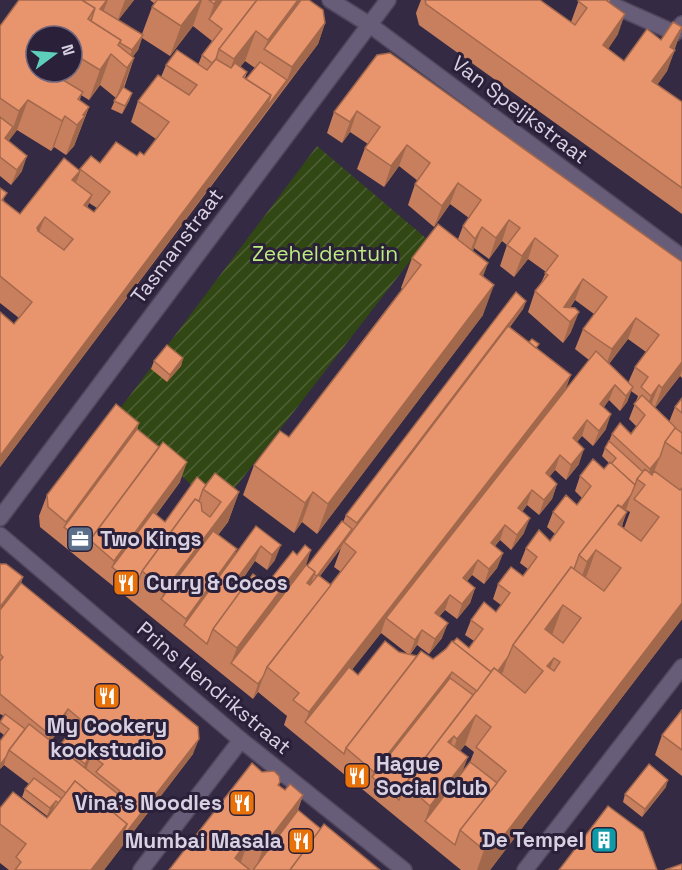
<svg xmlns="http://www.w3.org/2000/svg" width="682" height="870" viewBox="0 0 682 870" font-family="'Space Grotesk',sans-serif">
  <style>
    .garden { fill: url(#garden-furrows) }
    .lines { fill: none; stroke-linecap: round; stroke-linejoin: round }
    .minor-casing { stroke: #51475d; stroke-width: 18 }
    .minor { stroke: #685d79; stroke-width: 15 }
    .wall { fill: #c87f5e; fill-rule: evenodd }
    .shaded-wall { fill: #a2684c }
    .building { fill: #e8946d; stroke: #a2684c; stroke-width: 1.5; fill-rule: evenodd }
    .labels { text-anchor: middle; stroke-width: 6; stroke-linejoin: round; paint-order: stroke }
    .street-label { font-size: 21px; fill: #d8d1e2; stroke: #2b2039 }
    .park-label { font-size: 21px; fill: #bbeb81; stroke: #2b2039 }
    .poi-label { font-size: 21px; font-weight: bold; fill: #d8d1e2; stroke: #2b2039; text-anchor: start }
  </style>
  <defs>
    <pattern id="garden-furrows" width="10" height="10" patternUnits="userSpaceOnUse" patternTransform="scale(1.5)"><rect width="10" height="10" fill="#324814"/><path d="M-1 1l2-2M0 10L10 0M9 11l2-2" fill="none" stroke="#4f6136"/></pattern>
  </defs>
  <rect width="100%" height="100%" fill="#352a43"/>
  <polygon class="garden" points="317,146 427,239 218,510 116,414"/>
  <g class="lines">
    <defs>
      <g id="minor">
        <polyline points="330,0 370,25 682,257"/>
        <polyline points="601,0 675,33 682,24"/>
        <polyline points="0,518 388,0"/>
        <polyline points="0,535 241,740 404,870"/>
        <polyline points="141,870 241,740"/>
        <polyline points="525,870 682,667"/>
      </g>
    </defs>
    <use href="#minor" class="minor-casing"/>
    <use href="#minor" class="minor"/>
  </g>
  <g class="wall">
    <path d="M19,0H134L118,20L142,34L152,7L155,4L150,0H309L325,23L318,44L0,467V312L14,324L19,318L0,303V188L4,201L20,214L80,171L76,183L80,169L100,163L144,155L156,139L131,122L138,101L161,77L166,65H198L202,55L212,41L193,26L170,56L142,38L138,50L132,57L134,58L124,88L132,93L129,101L122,114L111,109L116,98L100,85L89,100L81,95L80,100L89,107L74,146L66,155L54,147L51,151L17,130L8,141L22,171L11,185L0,176V26ZM72,36V72H36ZM245,61L255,68L246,79L245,78L247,72L240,67ZM89,203L97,208L94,212L87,208Z"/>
    <polygon points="421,0 540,0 571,22 579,0 610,0 609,3 618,34 608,49 624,61 682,28 667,71 657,85 682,102 682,214 419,25 416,13"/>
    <path d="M377,55L682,262V378L680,376L655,408L669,422L675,407L682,398V619L490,870H461L284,725L287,716L258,692L253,699L40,527L39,516L47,495L139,423L137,429L180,482L156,515L165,522L206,485L239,492L228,522L218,535L235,555L256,526L275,560L267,570L255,561L240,583L244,587L266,585L307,566L343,522L346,515L526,301L523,309L510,327L537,349L566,389L589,360L575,349L583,329L594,314L575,300L570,308L571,332L563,343L528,312L535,291L541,283L546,272L528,259L514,277L500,266L507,245L502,241L489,259L474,248L473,251L483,276V315L317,534L302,522L294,533L243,495L254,465L289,437L402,289L401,288L412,258L458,239L463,226L469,218L450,204L434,227L408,205L415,184L418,181L399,166L384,187L357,169L365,148L368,144L350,132L342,143L327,133L334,112ZM628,339L646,352L635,367L628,383L609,364ZM631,391L638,396L629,419L637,427L631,434H612L609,441L605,448L602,456L609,463L604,469L580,476L575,491L582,498L577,505L553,512L547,527L555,534L550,541L526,548L520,563L528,569L523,576L498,584L493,599L501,605L496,612L471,620L465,635L474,641L469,648L453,642L433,659L410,655L417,645L429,654L442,638L439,616L445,610L457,619L470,603L475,588L467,581L472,575L484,584L497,568L503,553L495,546L500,540L511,550L524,533L522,512L527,505L539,515L552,499L557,484L549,477L555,470L566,480L579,464L577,442L582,436L593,446L606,429L604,407L609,400L620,411L627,402ZM626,510L630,512L624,528L622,527ZM341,548L334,567L341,572L331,585L320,576ZM381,633L408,654L399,652L358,675L352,669ZM465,745L474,752L470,762L462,773L460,751Z"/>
    <polygon points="183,358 181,366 167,382 151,369 154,361"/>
    <path d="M0,564L23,577L21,583L193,754L104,870H9L0,863V808L47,818L54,809H53L47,816L22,797L25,789L29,784L4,765L0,769L4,735L0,732V721L4,716L0,714ZM63,724L71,731L61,744L59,748L51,741Z"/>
    <polygon points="682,709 682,776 655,755 662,735"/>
    <polygon points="262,772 280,782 279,785 285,790 303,795 298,810 321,829 380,870 169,870"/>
    <polygon points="666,787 642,817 623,802 625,794"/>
  </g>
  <g class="shaded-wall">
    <polygon points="107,0 108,0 103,12 100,9"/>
    <polygon points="125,0 134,0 117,22"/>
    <polygon points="201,0 202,0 193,26 170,56 181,26"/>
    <polygon points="217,0 228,0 209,19 214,4"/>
    <polygon points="298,0 302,0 264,49 268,40"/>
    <polygon points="625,14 618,34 596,66 603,45"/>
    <polygon points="325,23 318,44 284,88 292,67"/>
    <polygon points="682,28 675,48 662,67 670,47"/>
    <polygon points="256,31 245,61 223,89 234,59"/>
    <polygon points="143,35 138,50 127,65 132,50"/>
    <polygon points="675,50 667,71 645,102 652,81"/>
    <polygon points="111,54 100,85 89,100 100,70"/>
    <polygon points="134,58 123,88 116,98 127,68"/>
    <polygon points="287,80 284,88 0,467 0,456 271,95"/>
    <polygon points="132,93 129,101 122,114 125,106"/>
    <polygon points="28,100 17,130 8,142 19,111"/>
    <polygon points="89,107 74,146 66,155 77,125"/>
    <polygon points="357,111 350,132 342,143 350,122"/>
    <polygon points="65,116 54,147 51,151 62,121"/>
    <polygon points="13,127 8,142 5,138"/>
    <polygon points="407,145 399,166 384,187 391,166"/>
    <polygon points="27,156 22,171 11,185 17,170"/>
    <polygon points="80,171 72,192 72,180"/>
    <polygon points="458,183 450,204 434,227 442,206"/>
    <polygon points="92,195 84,216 84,205"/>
    <polygon points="45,217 37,237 37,228"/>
    <polygon points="509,220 502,241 489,259 496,238"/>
    <polygon points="482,227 474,248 467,260 475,239"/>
    <polygon points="535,238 528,259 514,277 522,256"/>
    <polygon points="488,263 477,293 480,274"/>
    <polygon points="583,279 575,300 564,316 564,307"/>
    <polygon points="494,285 483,315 317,534 328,504"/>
    <polygon points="526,301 523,309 354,531 357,523"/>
    <polygon points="579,312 571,332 563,343 570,322"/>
    <polygon points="636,318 628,339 604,370 612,349"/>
    <polygon points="183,358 181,366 167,382 170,375"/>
    <polygon points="682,362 682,370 680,376 654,409 662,388"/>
    <polygon points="571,375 562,400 386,618 381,633 309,725 305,722 309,712"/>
    <polygon points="615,385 609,400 595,419 600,404"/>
    <polygon points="659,385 651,405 644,414 651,396"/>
    <polygon points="633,387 627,402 620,411 626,396"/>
    <polygon points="611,414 606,429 593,446 599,431"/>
    <polygon points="587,420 582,436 567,453 573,438"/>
    <polygon points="139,423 132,444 64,527 66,522"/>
    <polygon points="584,449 579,464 566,480 571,465"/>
    <polygon points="560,455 555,470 540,488 546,473"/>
    <polygon points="660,457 654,472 643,483 648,476 650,469"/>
    <polygon points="187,462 180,482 116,569 112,567 114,561"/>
    <polygon points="557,484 552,499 539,515 544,500"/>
    <polygon points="532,490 527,505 513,523 518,508"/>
    <polygon points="239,492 228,522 166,603 161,599 165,590"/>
    <polygon points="313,492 302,522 294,533 305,503"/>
    <polygon points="631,495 626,510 587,561 583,558"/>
    <polygon points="627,512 616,542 618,524"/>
    <polygon points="530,518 524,533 511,550 517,535"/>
    <polygon points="505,525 500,540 485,558 491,543"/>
    <polygon points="352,529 344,542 341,548 314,584 317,576"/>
    <polygon points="281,545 275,560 267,570 272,555"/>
    <polygon points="261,546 255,561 231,595 236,580"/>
    <polygon points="237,549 230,570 184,625 186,619"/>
    <polygon points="311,550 301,581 231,663 237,648"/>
    <polygon points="596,550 585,580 576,592 587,562"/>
    <polygon points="503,553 497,568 484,584 489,569"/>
    <polygon points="478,560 472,575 458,593 463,578"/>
    <polygon points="315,572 310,587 307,583"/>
    <polygon points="23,577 15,598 0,618 0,607"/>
    <polygon points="475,588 470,603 457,619 462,604"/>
    <polygon points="450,595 445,610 430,628 435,613"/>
    <polygon points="682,603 682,619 490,870 477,870 484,850"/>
    <polygon points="563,605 552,635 545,629"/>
    <polygon points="448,623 442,638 429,654 435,639"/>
    <polygon points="422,630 417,645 409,655 415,640"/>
    <polygon points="508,657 503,672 454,736 443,766 412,791"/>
    <polygon points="554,658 543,688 547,666"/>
    <polygon points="452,672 445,693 372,777 374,772"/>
    <polygon points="263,677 258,692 253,699 258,684"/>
    <polygon points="68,709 63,724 45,750 50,735"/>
    <polygon points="476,715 465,745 446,769 457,739"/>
    <polygon points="199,739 193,754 104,870 91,870 127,824"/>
    <polygon points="91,755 86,770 80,779 85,764"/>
    <polygon points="6,757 4,765 0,769 0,765"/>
    <polygon points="468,757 457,787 425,821 430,806"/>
    <polygon points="668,780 666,787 642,817 645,809"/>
    <polygon points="303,795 292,825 255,870 264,846"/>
    <polygon points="56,801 53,809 47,816 50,808"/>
    <polygon points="250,837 239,867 235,858"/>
  </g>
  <g class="building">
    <polygon points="19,0 82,0 95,8 88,19 121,40 118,45 134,58 127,68 111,54 100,70 72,53 72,36 36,36 36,72 50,72 83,92 78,99 89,107 83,115 85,116 77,125 65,116 62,121 28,100 19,111 0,98 0,26"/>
    <polygon points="82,0 107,0 100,9 143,35 132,50 120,43 121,40 91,21 95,8"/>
    <polygon points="157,0 201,0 181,26 152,7"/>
    <polygon points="209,0 217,0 214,4"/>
    <polygon points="222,0 257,0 219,49 216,59 212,63 202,55 222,29 209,19"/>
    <polygon points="257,0 298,0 268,40 256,31 234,59 219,49"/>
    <polygon points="301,0 309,0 323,10 325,23 292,67 264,49"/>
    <polygon points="425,0 540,0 575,25 587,8 578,1 579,0 608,0 607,1 625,14 603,45 624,61 647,29 661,40 673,22 682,27 670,47 675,50 652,81 682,102 682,188 426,4"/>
    <path d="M177,50L207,70L216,59L231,68L235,63L247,72L243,77L271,95L0,456V312L14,324L32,302L0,276V188L7,193L2,200L20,214L64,158L80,171L72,180L92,195L84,205L94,212L110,192L80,169L91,156L100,163L116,142L137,156L140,152L144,155L169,122L138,101L158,75L189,95L197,85L166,65ZM45,217L73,239L64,250L38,231L37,228Z"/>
    <polygon points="390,53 682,262 682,362 662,388 659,385 651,396 641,387 648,377 635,367 659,335 636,318 612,349 597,339 583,329 607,297 583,279 564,307 575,308 579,312 570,322 535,291 548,275 545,273 558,256 535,238 522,256 507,245 520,228 509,220 496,238 482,227 475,239 463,226 481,200 458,183 442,206 415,184 430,163 407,145 391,166 365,148 380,127 357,111 350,122 334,112 377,55"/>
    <polygon points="260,62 287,80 266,108 271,95 246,79"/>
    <polygon points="123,87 132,93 125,106 114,101"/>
    <polygon points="0,117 13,127 5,138 27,156 17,170 0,157"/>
    <polygon points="438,224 488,263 480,274 494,285 328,504 313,492 305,503 254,465 280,431 289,437 366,337 421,265 412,258"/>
    <polygon points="516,292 526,301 357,523 346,515"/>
    <polygon points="508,326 571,375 309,712 293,700 299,693 267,667 356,552 344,542"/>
    <polygon points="532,339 539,344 536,348 529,342"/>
    <polygon points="167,345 183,358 170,375 154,361"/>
    <polygon points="596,351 633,387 626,396 615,385 600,404 611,414 599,431 587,420 573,438 584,449 571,465 560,455 546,473 557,484 544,500 532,490 518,508 530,518 517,535 505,525 491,543 503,553 489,569 478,560 463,578 475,588 462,604 450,595 435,613 448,623 435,639 422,630 415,640 386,618"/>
    <polygon points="642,395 676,428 665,442 660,457 650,469 612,434 620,423 631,434 645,415 634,404"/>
    <polygon points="682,398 682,413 675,407"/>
    <polygon points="116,404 139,423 66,522 48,507 47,495"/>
    <polygon points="675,428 682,433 682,454 665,442"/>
    <polygon points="137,429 159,447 90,540 88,546 64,527"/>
    <polygon points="609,441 643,472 637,479 635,485 611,464 616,458 605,448"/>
    <polygon points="163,442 187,462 114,561 90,540"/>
    <polygon points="593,459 604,469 610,462 635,485 631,495 622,507 618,505 579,555 574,569 571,567 513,645 508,657 498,671 494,668 491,672 453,642 457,638 469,648 483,629 471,620 484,602 496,612 510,593 498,584 504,576 511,567 523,576 529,568 537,557 526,548 539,530 550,541 564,522 553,512 566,495 577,505 591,486 580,476"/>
    <path d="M645,469L652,475L654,471L680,490L682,488V603L493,850H484L460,830L506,771L476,747L491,727L476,715L457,739L454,736L448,742L468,757L430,806L405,784L494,668L525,693L543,671L513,645L571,567L604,591L621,568L596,550L587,562L579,555L618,505L627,512L618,524L641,541L659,517L634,499L645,485L637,479ZM563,605L581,618L563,643L545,629ZM554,658L560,662L554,671L547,666Z"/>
    <polygon points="215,473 239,492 165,590 142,571 195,499 201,503 202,511 210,517 221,502 203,489"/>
    <polygon points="197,477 206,485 203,489 199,501 195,499 142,571 136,586 112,567 153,512 165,522"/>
    <polygon points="342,521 352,529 317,576 314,574 315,572 307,566"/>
    <polygon points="256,526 281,545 272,555 261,546 236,580 244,587 213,629 207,644 184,625"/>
    <polygon points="213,531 237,549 186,619 161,599"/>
    <polygon points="305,545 311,550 237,648 213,629 253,574 266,585 293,551 297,555"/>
    <polygon points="0,564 6,564 23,577 0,607"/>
    <polygon points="306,565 315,572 307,583 310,585 318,575 331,585 267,667 263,677 258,684 231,663"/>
    <polygon points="21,583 198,727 199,739 121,839 127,824 75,781 66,793 9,750 29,724 118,794 120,791 96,772 103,764 91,755 85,764 61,744 80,719 68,709 50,735 0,694 0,661 3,657 0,654 0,610"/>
    <polygon points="385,641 399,652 417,656 346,748 344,754 305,722 349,667 358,675"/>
    <polygon points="452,641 491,672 477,691 452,672 374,772 346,748 421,651 433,659 446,649"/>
    <polygon points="450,678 473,695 405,784 399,800 372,777"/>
    <polygon points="682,710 682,750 662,735"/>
    <polygon points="5,714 25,729 9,750 6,757 0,765 0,741 9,729 0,722"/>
    <polygon points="470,762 497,783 460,830 455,845 425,821"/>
    <polygon points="252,763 262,772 274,771 279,776 280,782 278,785 285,790 290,784 303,795 264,846 250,837 235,858 250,870 169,870"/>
    <polygon points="649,764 668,780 645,809 625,794"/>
    <polygon points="34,778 62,799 59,803 56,801 50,808 25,789"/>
    <polygon points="75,781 127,824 91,870 15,870 21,862 16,857 26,844 0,824 0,808 13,792 47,818"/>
    <polygon points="608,806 643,832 657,870 559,870"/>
    <polygon points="298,810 321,829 290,870 253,870"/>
    <polygon points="324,824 380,870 290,870"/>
    <polygon points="682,864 682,870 665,870"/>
  </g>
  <defs>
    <symbol id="office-square" viewBox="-11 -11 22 22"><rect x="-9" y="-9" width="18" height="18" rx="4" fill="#5c6f8a" stroke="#2b2039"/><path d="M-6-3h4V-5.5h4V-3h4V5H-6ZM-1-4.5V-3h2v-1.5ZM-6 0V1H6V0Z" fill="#fff"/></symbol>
    <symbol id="restaurant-square" viewBox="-11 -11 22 22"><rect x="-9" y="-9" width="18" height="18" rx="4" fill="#e8710a" stroke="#2b2039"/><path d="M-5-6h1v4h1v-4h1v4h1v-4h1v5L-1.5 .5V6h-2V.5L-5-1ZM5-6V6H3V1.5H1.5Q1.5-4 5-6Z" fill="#fff"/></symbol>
    <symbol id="building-square" viewBox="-11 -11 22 22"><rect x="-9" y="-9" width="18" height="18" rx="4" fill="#0f9aa8" stroke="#2b2039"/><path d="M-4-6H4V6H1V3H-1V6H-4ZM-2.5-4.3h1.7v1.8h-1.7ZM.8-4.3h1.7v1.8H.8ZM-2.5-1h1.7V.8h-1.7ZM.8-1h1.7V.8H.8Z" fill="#fff"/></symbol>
  </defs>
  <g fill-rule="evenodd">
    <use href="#office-square" x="65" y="524" width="30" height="30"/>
    <use href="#restaurant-square" x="111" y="568" width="30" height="30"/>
    <use href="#restaurant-square" x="92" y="681" width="30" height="30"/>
    <use href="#restaurant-square" x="342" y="761" width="30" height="30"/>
    <use href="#restaurant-square" x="227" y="788" width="30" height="30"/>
    <use href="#building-square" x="589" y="825" width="30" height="30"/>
    <use href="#restaurant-square" x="286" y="826" width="30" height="30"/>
  </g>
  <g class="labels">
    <g class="street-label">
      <text transform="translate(520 110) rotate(37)" y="7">Van Speijkstraat</text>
      <text transform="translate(177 246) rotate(-53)" y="7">Tasmanstraat</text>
      <text transform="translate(214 688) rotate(40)" y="7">Prins Hendrikstraat</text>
    </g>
    <g class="park-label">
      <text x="325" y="261">Zeeheldentuin</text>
    </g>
    <g class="poi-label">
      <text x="100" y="546">Two Kings</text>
      <text x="146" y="590">Curry &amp; Cocos</text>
      <text x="107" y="733" text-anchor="middle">My Cookery<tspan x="107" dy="24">kookstudio</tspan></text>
      <text x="376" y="771">Hague<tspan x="376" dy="24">Social Club</tspan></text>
      <text x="222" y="810" text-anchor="end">Vina’s Noodles</text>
      <text x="584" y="847" text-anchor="end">De Tempel</text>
      <text x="282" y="848" text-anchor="end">Mumbai Masala</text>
    </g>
  </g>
  <g transform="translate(54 54) rotate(74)"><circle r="28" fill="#2b2039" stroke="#70677d" stroke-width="1.5"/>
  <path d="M0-4.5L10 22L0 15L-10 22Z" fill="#5cceba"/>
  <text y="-9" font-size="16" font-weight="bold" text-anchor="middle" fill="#d8d1e2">N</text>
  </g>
</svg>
